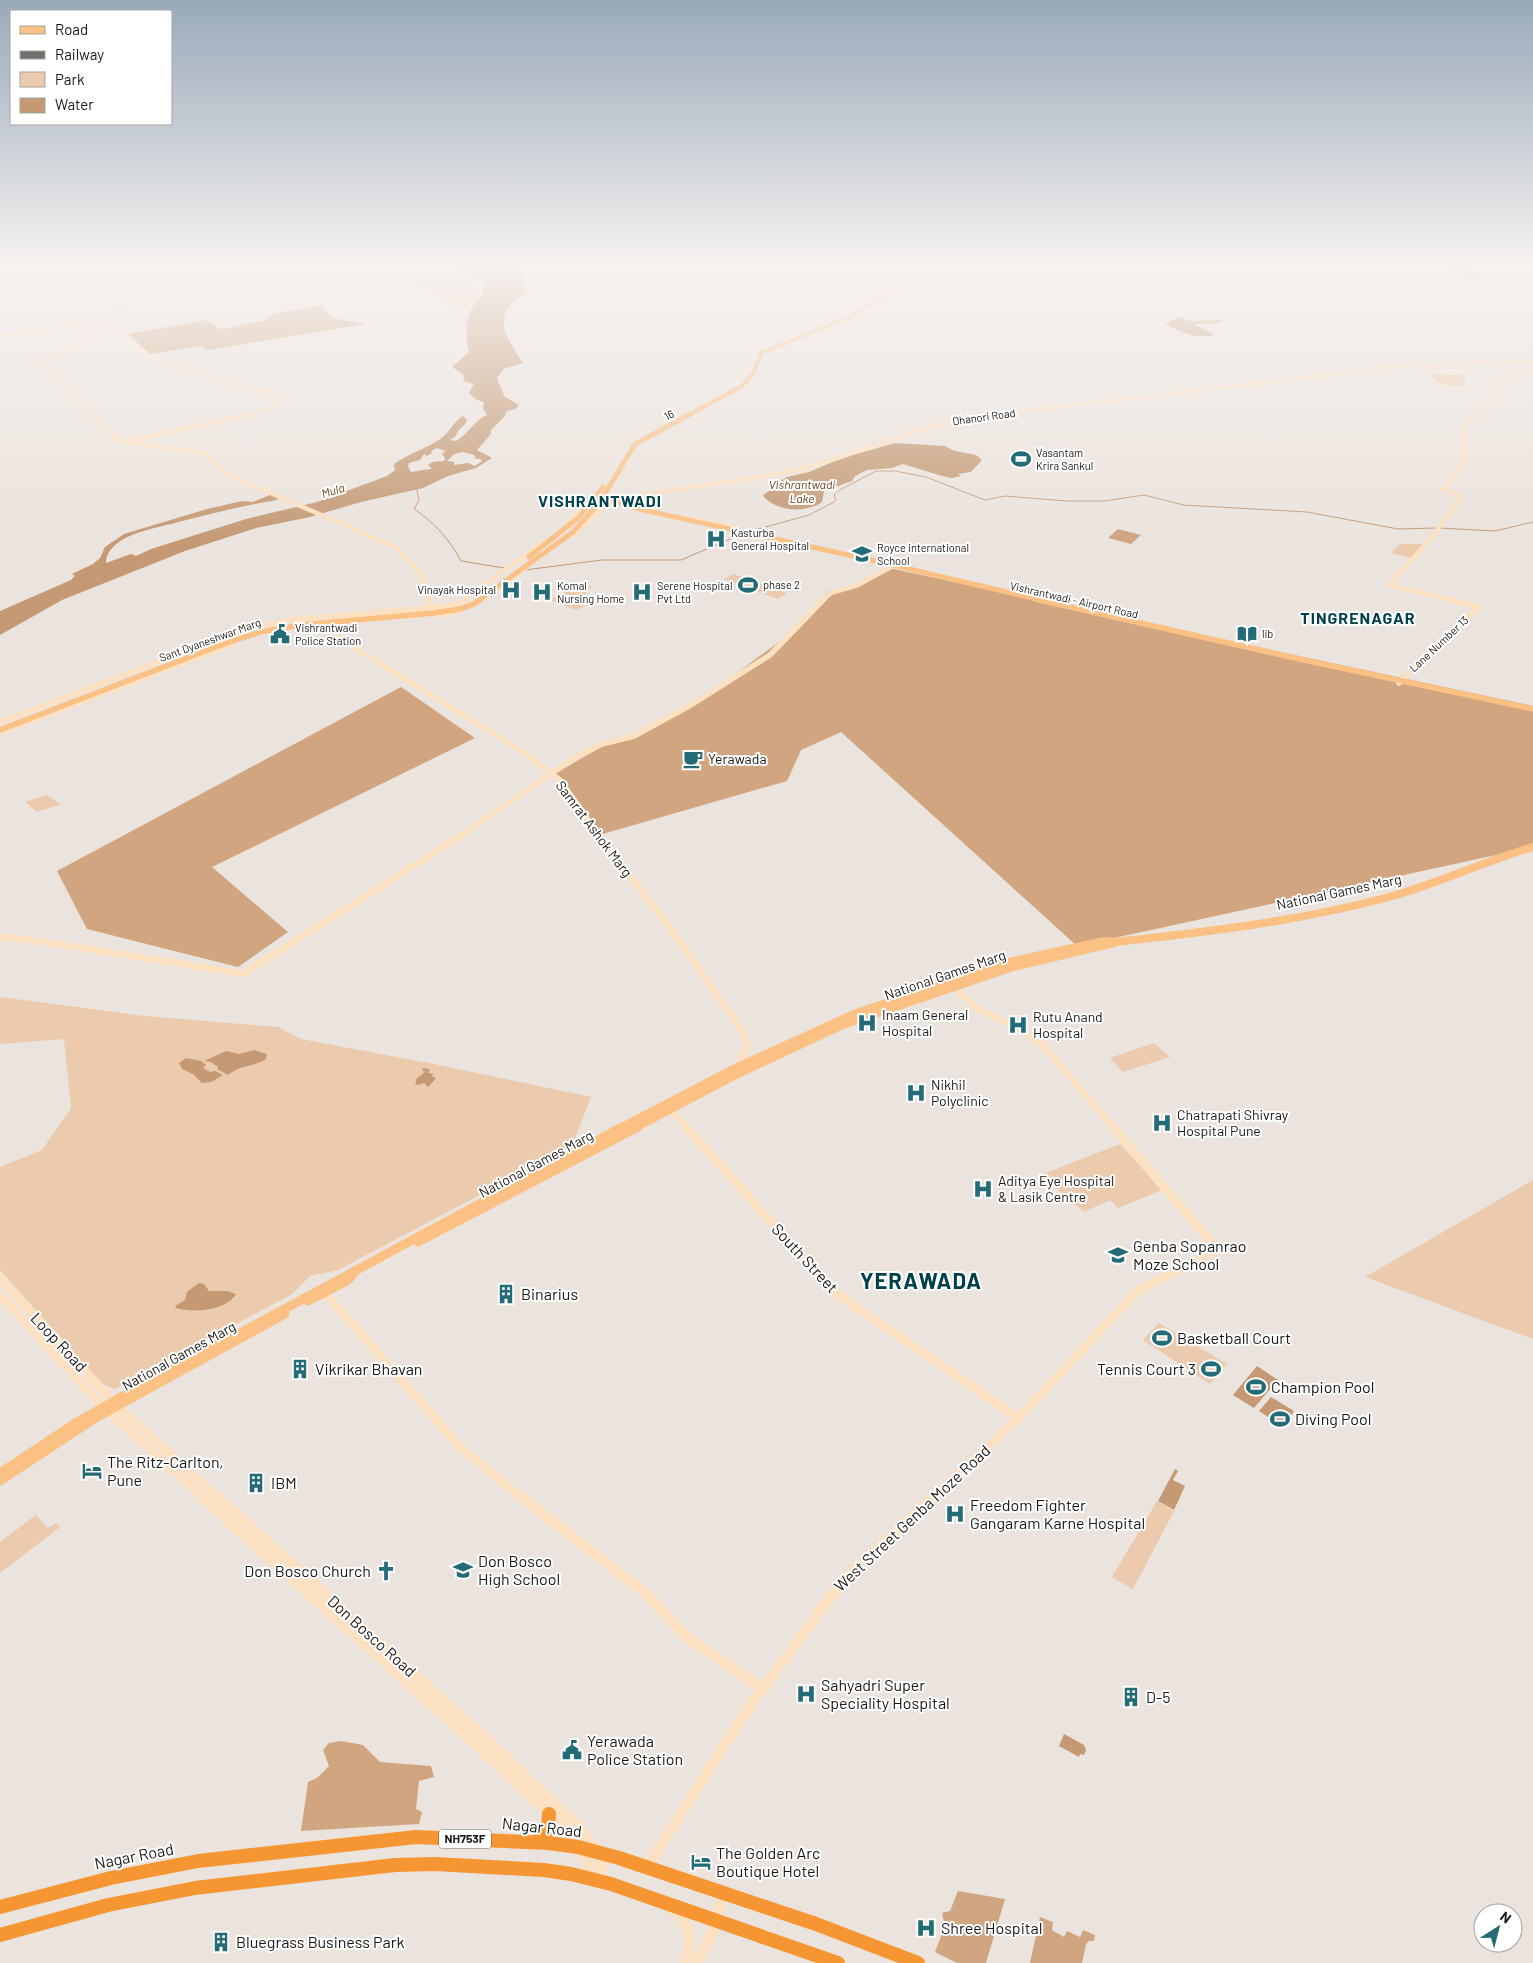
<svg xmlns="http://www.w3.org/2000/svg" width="1533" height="1963" viewBox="0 0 1533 1963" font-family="Barlow,sans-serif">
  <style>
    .green { fill: #ebcaae }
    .forest { fill: #d0a580 }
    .water { fill: #c49974; fill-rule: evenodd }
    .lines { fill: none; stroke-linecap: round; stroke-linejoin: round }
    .stream { stroke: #c49974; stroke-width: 1 }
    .river { stroke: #c49974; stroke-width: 5.5 }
    .secondary-far5 { stroke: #fce0c2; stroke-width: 3 }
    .secondary-far4 { stroke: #fce0c2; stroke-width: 4.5 }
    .secondary-far3 { stroke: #fce0c2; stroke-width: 5.5 }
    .secondary-far2 { stroke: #fce0c2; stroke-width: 7 }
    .secondary-far1 { stroke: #fce0c2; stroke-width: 9 }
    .secondary { stroke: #fce0c2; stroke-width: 11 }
    .primary-far4 { stroke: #fac084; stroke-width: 4 }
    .primary-far3 { stroke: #fac084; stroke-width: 5 }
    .primary-far2 { stroke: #fac084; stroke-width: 5.5 }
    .primary-far1 { stroke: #fac084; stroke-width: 8 }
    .primary { stroke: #fac084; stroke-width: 9 }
    .highway { stroke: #f69632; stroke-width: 14 }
    .rail { stroke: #736f6b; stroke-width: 1; stroke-dasharray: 1 2.5; stroke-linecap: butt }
    .labels { text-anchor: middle; stroke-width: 4; stroke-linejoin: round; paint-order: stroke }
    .far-street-label { font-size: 11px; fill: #1a1815; stroke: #fff }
    .far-poi-label { font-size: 11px; fill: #1a1815; stroke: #fff; text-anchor: start }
    .far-water-label { font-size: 12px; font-style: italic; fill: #6a3f15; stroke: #fff }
    .shield { fill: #fff; stroke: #5f5d5b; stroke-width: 1 }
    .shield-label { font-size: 12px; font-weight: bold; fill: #1a1815 }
    .poi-label { font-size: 14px; fill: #1a1815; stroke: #fff; text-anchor: start }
    .street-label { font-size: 14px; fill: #1a1815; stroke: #fff }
    .far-district-label { font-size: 16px; font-weight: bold; letter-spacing: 1px; fill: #00404a; stroke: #fff }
    .near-poi-label { font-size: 16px; fill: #1a1815; stroke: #fff; text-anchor: start }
    .near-street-label { font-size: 16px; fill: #1a1815; stroke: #fff }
    .near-district-label { font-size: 22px; font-weight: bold; letter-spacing: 1px; fill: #00404a; stroke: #fff }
  </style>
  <rect width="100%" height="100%" fill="#ebe3dd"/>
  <g class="green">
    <path d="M378,267C417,267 443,262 478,283L479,292L464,311Z"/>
    <polygon points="1429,374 1430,374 1467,375 1462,387 1440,384"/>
    <polygon points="1400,544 1425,544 1412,558 1391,553"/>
    <polygon points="733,574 787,593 778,599 724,579"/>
    <polygon points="592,586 582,597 593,602 576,610 550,600 566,591"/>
    <polygon points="46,795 61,804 37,812 25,802"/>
    <polygon points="0,997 145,1016 278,1027 301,1039 434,1064 591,1097 572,1146 338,1270 310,1276 292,1294 115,1389 102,1384 0,1270 0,1167 42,1150 71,1108 64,1039 0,1044"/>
    <polygon points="1154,1043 1170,1057 1123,1072 1110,1058"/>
    <polygon points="1120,1144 1162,1190 1118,1208 1110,1200 1084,1212 1041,1175"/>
    <polygon points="1533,1180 1533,1339 1365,1277"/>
    <polygon points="1159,1323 1227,1364 1210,1384 1143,1340"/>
    <polygon points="1157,1501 1174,1511 1133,1589 1112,1577"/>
    <polygon points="36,1515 48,1528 56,1523 60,1527 0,1573 0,1542"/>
  </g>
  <g class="forest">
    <polygon points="322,305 332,318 366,324 208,350 200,346 150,354 128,334 206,320 221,329 266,320 272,314"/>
    <polygon points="1118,529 1141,535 1131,544 1108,538"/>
    <polygon points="889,568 1533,706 1533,847 1077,946 841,732 801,750 787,781 599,835 553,775 616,738 627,738 693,705 786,637 829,591 851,587"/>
    <polygon points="401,687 475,738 212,867 288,932 238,967 87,929 57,871"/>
    <polygon points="341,1741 363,1745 380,1762 431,1766 434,1777 419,1781 416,1809 422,1812 419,1824 301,1831 308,1782 317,1778 329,1766 323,1750 329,1743"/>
    <polygon points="958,1891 1005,1899 986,1963 957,1963 935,1952 945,1926 942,1913 950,1911"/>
    <polygon points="1040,1917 1053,1922 1052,1930 1064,1937 1067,1931 1080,1937 1083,1930 1095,1935 1094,1941 1089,1941 1086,1944 1082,1963 1030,1963"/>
  </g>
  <g class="water">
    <path d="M448,267C463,267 506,262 518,271C525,276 526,285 527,292C490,315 503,332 523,363L504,369L497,378L504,396L519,405L515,409L507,411L504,417L491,430V434L477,450L492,458L476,468L448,476L423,488L361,502L310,517L256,528L185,551L62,600L0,635V611L71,580L75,576L72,574L93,564L100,558L105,547L124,534L207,509L242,501L253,502L272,494L280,497L277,500C242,506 209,514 175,523C156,528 129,532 114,546C109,551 106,556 106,563L131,554L136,556L151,549L246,519L317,502L387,476L395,470L394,464C409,453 429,448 444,436C451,430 454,421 463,416L467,420C465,427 458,428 456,436L450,440L456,441C468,434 475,420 487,415L483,408L484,402L477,400L469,393L474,384L464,381L463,374L452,367L469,352C464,330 466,309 483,294V285L472,277ZM437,448L446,451L442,454L445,458L444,461C438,462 434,460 428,465L432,469H430L411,472L408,466L409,463L420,460L424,454L427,456L432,453L431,451ZM463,452L474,455L476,458L481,457L473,459H480L482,461L475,466L468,463L454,465V462L447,461L454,454Z"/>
    <path d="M1445,267H1471L1468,271L1489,277C1474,282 1458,277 1442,273H1459L1443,269Z"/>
    <path d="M1179,317L1190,321L1224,320L1220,323L1194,324L1215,335C1198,339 1179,333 1165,323Z"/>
    <path d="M895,443L945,446L955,451L976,455L982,460L971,472L958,474L961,476L952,478L942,476L903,464L892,468L867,470L855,476L852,481L824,491L822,502C806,513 778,512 764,497L763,495L771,490L772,486L787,477L809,472L842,458Z"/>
    <path d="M254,1050L267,1054L266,1059C254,1067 239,1065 228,1075L217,1069L218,1067L211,1062L204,1061L226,1051L239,1054Z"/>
    <polygon points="186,1058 201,1061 206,1065 203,1068 210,1072 215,1071 223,1075 211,1082 202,1083 193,1074 182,1069 179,1063"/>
    <polygon points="423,1068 430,1069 428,1073 434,1074 431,1076 436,1078 428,1087 424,1083 418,1085 415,1084 417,1078 425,1072 422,1070"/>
    <path d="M199,1283L204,1284L209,1291H227L236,1294C226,1311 193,1313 176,1308L175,1306L185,1300L187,1292Z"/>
    <polygon points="1257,1366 1278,1380 1254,1408 1233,1395"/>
    <polygon points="1271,1397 1294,1411 1283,1427 1259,1411"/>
    <polygon points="1175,1469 1178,1471 1173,1480 1185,1486 1174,1510 1158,1501"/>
    <polygon points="1064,1734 1084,1745 1086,1750 1084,1755 1080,1754 1079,1757 1059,1746"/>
  </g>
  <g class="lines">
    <g class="stream">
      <path d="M415,489L417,490L419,500L414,509C434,522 450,540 461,561L504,568"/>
      <polyline points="1439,528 1495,531 1533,522"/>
      <polyline points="751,531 809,515 834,502 836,500 834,495 838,491 876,471 895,471 926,477 985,500 1005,496 1067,501 1104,501 1144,495 1183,505 1307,512 1398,529 1435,528"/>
      <polyline points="525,570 602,560 681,560 742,534"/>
    </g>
    <polyline class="river" points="287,517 320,509"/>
    <g class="secondary-far5">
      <polyline points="74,325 106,320 145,355 228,383 282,395 274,407 248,415"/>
      <polyline points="69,326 89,334 89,336 70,348 44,359 63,385 93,415"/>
      <polyline points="0,337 68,326"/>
      <polyline points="990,415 1404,366 1533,361"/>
      <polyline points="1476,415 1487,405 1500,381 1533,369"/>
    </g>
    <g class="secondary-far4">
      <polyline points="92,414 119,441 203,453 229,475 395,547 421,574 429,600"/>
      <polyline points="127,441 254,414"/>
      <polyline points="627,499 664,491 744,480 807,468 933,426 1001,414"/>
      <polyline points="684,517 739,529 740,531"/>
      <polyline points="566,526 584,507 589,506"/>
      <path d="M568,537C585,529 594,510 612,503"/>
      <polyline points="485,598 525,569"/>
      <polyline points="464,600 545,541"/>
      <polyline points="823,600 831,593 858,585 893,566"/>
      <polyline points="1452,600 1389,585 1432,537 1460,498 1460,495 1443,489 1463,464 1466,424 1477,414"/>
    </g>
    <g class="secondary-far3">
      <polyline points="429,599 433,612"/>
      <polyline points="1447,599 1479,607"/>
      <polyline points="436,615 460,611"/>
      <polyline points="320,619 318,625 523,752 560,780 598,834"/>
      <polyline points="1399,683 1431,650 1479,607"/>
      <polyline points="0,722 215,640 255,627 291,620 440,607 458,604 466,599"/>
      <polyline points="0,733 235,643"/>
      <polyline points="463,834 574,758 602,744 634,736 691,705 770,655 824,599"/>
    </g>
    <g class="secondary-far2">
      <polyline points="597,833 667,924 744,1033 747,1046 741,1060 744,1068"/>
      <polyline points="0,937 31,940 245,974 257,963"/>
      <polyline points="256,966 465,833"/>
      <polyline points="951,984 976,1008 1016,1027 1042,1044 1114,1128"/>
      <polyline points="668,1106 687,1128"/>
    </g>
    <g class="secondary-far1">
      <polyline points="686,1127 834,1292 1018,1418"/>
      <polyline points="0,1278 117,1406 219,1498"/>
      <polyline points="325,1293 460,1447 522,1498"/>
      <polyline points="0,1295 101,1405 204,1498"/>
      <polyline points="932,1498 1018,1418 1134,1295 1141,1289 1218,1250 1113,1127"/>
    </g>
    <g class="secondary">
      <polyline points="202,1497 482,1750 572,1835 587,1860 589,1878"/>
      <polyline points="217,1497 489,1742 579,1827 598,1852 602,1871 600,1882"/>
      <polyline points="521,1497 645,1593 685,1636 763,1689"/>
      <polyline points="647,1867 747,1710 843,1580 933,1497"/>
      <path d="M672,1909C690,1924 694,1941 685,1963"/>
      <polyline points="697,1963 711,1936 724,1892"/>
    </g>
    <polyline class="primary-far4" points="689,415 742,386 754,372 761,353 849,317 880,299 922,267"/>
    <g class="primary-far3">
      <polyline points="596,501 621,503 643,510 871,560 1041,600"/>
      <polyline points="529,557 579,517 603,487"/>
      <polyline points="479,600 573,532 600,502 635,444 691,414"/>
    </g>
    <g class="primary-far2">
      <polyline points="1035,599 1299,659 1533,709"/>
      <polyline points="0,730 221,645 260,632 302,625 434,613 460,609 474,604 481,599"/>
    </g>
    <g class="primary-far1">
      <path d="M620,1128L731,1070L856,1013L1009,962L1104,941L1115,942C1207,932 1300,921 1389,897C1438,884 1484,861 1533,847"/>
      <polyline points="635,1128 736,1075 843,1025 1013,967 1114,943"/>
    </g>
    <g class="primary">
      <polyline points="418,1242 638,1127"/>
      <polyline points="308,1301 345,1282 352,1276"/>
      <polyline points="0,1473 74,1424 123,1396 622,1127"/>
      <polyline points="0,1481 97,1417 285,1314"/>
    </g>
    <g class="highway">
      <polyline points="536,1842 548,1830 549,1814"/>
      <polyline points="0,1907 111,1878 198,1861 416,1837 548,1843 578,1847 619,1858 816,1924 918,1963"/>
      <polyline points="0,1935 108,1905 195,1888 395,1865 435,1864 544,1870 571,1874 611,1884 838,1963"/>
    </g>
    <path class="rail" d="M0,293C60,289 101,288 149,328"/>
  </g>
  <linearGradient id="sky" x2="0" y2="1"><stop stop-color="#99a9ba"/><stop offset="0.49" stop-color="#f6f2f0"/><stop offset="1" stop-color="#f6f2f0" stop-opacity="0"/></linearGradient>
  <rect width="1533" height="542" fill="url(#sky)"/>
  <defs>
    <symbol id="stadium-bare" viewBox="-9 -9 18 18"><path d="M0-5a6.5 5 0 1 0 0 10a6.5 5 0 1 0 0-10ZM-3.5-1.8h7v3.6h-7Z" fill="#236b77" stroke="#fff" stroke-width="2.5" paint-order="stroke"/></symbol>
    <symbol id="hospital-bare" viewBox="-9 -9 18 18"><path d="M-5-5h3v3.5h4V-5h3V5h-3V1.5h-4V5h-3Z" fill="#236b77" stroke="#fff" stroke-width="2.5" paint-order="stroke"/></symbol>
    <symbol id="school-bare" viewBox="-9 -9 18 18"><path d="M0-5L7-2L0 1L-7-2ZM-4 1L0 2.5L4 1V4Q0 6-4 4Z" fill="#236b77" stroke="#fff" stroke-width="2.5" paint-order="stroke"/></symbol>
    <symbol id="civic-bare" viewBox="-9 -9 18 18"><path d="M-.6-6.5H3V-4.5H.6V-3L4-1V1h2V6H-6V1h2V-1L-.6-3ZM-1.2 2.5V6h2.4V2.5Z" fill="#236b77" stroke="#fff" stroke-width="2.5" paint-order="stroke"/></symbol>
    <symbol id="library-bare" viewBox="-9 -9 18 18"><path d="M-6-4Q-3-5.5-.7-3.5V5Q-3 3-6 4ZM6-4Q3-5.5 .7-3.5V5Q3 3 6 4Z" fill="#236b77" stroke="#fff" stroke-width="2.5" paint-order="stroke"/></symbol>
    <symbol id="cafe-bare" viewBox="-9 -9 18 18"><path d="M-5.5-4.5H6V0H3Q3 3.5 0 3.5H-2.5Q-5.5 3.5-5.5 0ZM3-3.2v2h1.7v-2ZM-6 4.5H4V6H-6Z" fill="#236b77" stroke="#fff" stroke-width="2.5" paint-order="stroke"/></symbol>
    <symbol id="building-bare" viewBox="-9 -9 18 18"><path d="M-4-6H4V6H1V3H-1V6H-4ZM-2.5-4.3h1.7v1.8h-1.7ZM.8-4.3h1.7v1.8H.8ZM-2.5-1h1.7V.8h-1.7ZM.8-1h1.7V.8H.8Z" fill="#236b77" stroke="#fff" stroke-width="2.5" paint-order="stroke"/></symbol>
    <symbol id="hotel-bare" viewBox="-9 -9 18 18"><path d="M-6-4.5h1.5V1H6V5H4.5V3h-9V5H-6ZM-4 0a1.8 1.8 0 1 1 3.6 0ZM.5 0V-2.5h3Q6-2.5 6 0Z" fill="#236b77" stroke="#fff" stroke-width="2.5" paint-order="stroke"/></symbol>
    <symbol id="church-bare" viewBox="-9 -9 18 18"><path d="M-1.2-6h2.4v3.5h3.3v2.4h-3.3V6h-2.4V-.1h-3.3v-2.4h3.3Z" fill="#236b77" stroke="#fff" stroke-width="2.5" paint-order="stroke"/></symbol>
  </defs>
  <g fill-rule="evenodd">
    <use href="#stadium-bare" x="1007" y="445" width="28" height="28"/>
    <use href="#hospital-bare" x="702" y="525" width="28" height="28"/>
    <use href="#school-bare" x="848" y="540" width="28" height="28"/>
    <use href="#stadium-bare" x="734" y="571" width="28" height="28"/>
    <use href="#hospital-bare" x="497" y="576" width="28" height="28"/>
    <use href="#hospital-bare" x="528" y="578" width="28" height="28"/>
    <use href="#hospital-bare" x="628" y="578" width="28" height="28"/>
    <use href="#civic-bare" x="266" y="620" width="28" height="28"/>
    <use href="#library-bare" x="1233" y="620" width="28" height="28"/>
    <use href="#cafe-bare" x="679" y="745" width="28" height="28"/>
    <use href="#hospital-bare" x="853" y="1009" width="28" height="28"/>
    <use href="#hospital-bare" x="1004" y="1011" width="28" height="28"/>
    <use href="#hospital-bare" x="902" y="1079" width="28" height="28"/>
    <use href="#hospital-bare" x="1148" y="1109" width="28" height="28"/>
    <use href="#hospital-bare" x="969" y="1175" width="28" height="28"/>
    <use href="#school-bare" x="1104" y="1241" width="28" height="28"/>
    <use href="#building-bare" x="492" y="1280" width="28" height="28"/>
    <use href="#stadium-bare" x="1148" y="1324" width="28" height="28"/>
    <use href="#building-bare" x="286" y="1355" width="28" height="28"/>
    <use href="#stadium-bare" x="1197" y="1355" width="28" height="28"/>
    <use href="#stadium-bare" x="1242" y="1373" width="28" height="28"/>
    <use href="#stadium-bare" x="1266" y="1405" width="28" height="28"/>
    <use href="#hotel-bare" x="78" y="1457" width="28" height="28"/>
    <use href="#building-bare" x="242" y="1469" width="28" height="28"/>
    <use href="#hospital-bare" x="941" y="1500" width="28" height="28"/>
    <use href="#school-bare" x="449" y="1556" width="28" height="28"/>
    <use href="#church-bare" x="372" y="1557" width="28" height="28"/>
    <use href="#hospital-bare" x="792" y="1680" width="28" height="28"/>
    <use href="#building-bare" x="1117" y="1683" width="28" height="28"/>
    <use href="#civic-bare" x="558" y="1736" width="28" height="28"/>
    <use href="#hotel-bare" x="687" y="1848" width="28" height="28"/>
    <use href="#hospital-bare" x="912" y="1914" width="28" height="28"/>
    <use href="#building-bare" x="207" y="1928" width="28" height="28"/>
  </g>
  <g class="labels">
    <g class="far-street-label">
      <text transform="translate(669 415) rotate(-28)" y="4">16</text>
      <text transform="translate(984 417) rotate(-8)" y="4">Dhanori Road</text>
      <text transform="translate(1074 600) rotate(13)" y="4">Vishrantwadi - Airport Road</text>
      <text transform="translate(210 640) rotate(-20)" y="4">Sant Dyaneshwar Marg</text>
      <text transform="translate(1439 644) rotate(-43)" y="4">Lane Number 13</text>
    </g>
    <g class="far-poi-label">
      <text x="1036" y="457">Vasantam<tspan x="1036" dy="13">Krira Sankul</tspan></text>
      <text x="731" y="537">Kasturba<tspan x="731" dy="13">General Hospital</tspan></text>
      <text x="877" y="552">Royce international<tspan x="877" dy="13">School</tspan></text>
      <text x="763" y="589">phase 2</text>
      <text x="557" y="590">Komal<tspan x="557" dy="13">Nursing Home</tspan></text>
      <text x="657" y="590">Serene Hospital<tspan x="657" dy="13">Pvt Ltd</tspan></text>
      <text x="496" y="594" text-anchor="end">Vinayak Hospital</text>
      <text x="295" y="632">Vishrantwadi<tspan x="295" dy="13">Police Station</tspan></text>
      <text x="1262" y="638">lib</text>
    </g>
    <g class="far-water-label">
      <text x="802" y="489">Vishrantwadi<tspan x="802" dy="14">Lake</tspan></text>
      <text transform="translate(333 491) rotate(-17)" y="4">Mula</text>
    </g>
    <rect class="shield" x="439" y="1829.5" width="52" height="19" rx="4"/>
    <g class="shield-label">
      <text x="465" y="1843">NH753F</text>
    </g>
    <g class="poi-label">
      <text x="708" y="764">Yerawada</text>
      <text x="882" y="1020">Inaam General<tspan x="882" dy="16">Hospital</tspan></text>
      <text x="1033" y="1022">Rutu Anand<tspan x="1033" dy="16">Hospital</tspan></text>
      <text x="931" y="1090">Nikhil<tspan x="931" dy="16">Polyclinic</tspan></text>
      <text x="1177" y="1120">Chatrapati Shivray<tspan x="1177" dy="16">Hospital Pune</tspan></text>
      <text x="998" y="1186">Aditya Eye Hospital<tspan x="998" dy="16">&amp; Lasik Centre</tspan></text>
    </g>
    <g class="street-label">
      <text transform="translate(594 829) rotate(53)" y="5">Samrat Ashok Marg</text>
      <text transform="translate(1339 892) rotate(-12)" y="5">National Games Marg</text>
      <text transform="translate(945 975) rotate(-19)" y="5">National Games Marg</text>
      <text transform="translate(536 1164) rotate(-28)" y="5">National Games Marg</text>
      <text transform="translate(179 1356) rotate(-29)" y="5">National Games Marg</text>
    </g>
    <g class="far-district-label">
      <text x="600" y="507">VISHRANTWADI</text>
      <text x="1358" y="624">TINGRENAGAR</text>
    </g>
    <g class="near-poi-label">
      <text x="1133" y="1252">Genba Sopanrao<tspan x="1133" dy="18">Moze School</tspan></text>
      <text x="521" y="1300">Binarius</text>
      <text x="1177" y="1344">Basketball Court</text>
      <text x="315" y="1375">Vikrikar Bhavan</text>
      <text x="1196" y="1375" text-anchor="end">Tennis Court 3</text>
      <text x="1271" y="1393">Champion Pool</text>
      <text x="1295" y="1425">Diving Pool</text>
      <text x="107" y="1468">The Ritz-Carlton,<tspan x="107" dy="18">Pune</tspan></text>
      <text x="271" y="1489">IBM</text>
      <text x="970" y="1511">Freedom Fighter<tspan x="970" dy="18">Gangaram Karne Hospital</tspan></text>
      <text x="478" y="1567">Don Bosco<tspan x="478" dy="18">High School</tspan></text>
      <text x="371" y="1577" text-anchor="end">Don Bosco Church</text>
      <text x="821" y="1691">Sahyadri Super<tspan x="821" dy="18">Speciality Hospital</tspan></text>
      <text x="1146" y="1703">D-5</text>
      <text x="587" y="1747">Yerawada<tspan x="587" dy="18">Police Station</tspan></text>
      <text x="716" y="1859">The Golden Arc<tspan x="716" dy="18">Boutique Hotel</tspan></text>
      <text x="941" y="1934">Shree Hospital</text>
      <text x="236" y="1948">Bluegrass Business Park</text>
    </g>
    <g class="near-street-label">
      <text transform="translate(805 1258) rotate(47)" y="6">South Street</text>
      <text transform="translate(59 1342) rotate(47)" y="6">Loop Road</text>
      <text transform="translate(912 1518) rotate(-43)" y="6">West Street Genba Moze Road</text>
      <text transform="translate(372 1636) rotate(42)" y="6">Don Bosco Road</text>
      <text transform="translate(542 1827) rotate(6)" y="6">Nagar Road</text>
      <text transform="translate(134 1856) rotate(-11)" y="6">Nagar Road</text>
    </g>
    <g class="near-district-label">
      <text x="921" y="1289">YERAWADA</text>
    </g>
  </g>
  <rect x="10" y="10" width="162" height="115" fill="#ffffff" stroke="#a3a3a1"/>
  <rect x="20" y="26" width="25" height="8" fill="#fac084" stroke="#a3a3a1"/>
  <text x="55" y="35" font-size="15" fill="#1a1815">Road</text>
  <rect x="20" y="51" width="25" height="8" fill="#736f6b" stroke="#a3a3a1"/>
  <text x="55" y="60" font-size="15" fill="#1a1815">Railway</text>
  <rect x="20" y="72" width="25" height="15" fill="#ebcaae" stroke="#a3a3a1"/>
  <text x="55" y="85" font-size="15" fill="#1a1815">Park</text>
  <rect x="20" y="98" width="25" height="15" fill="#c49974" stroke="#a3a3a1"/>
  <text x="55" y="110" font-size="15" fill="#1a1815">Water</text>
  <g transform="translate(1498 1928) rotate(36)"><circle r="24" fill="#ffffff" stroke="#a3a3a1"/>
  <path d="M0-4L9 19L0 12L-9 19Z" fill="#236b77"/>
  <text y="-8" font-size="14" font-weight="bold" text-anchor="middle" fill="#1a1815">N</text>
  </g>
</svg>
